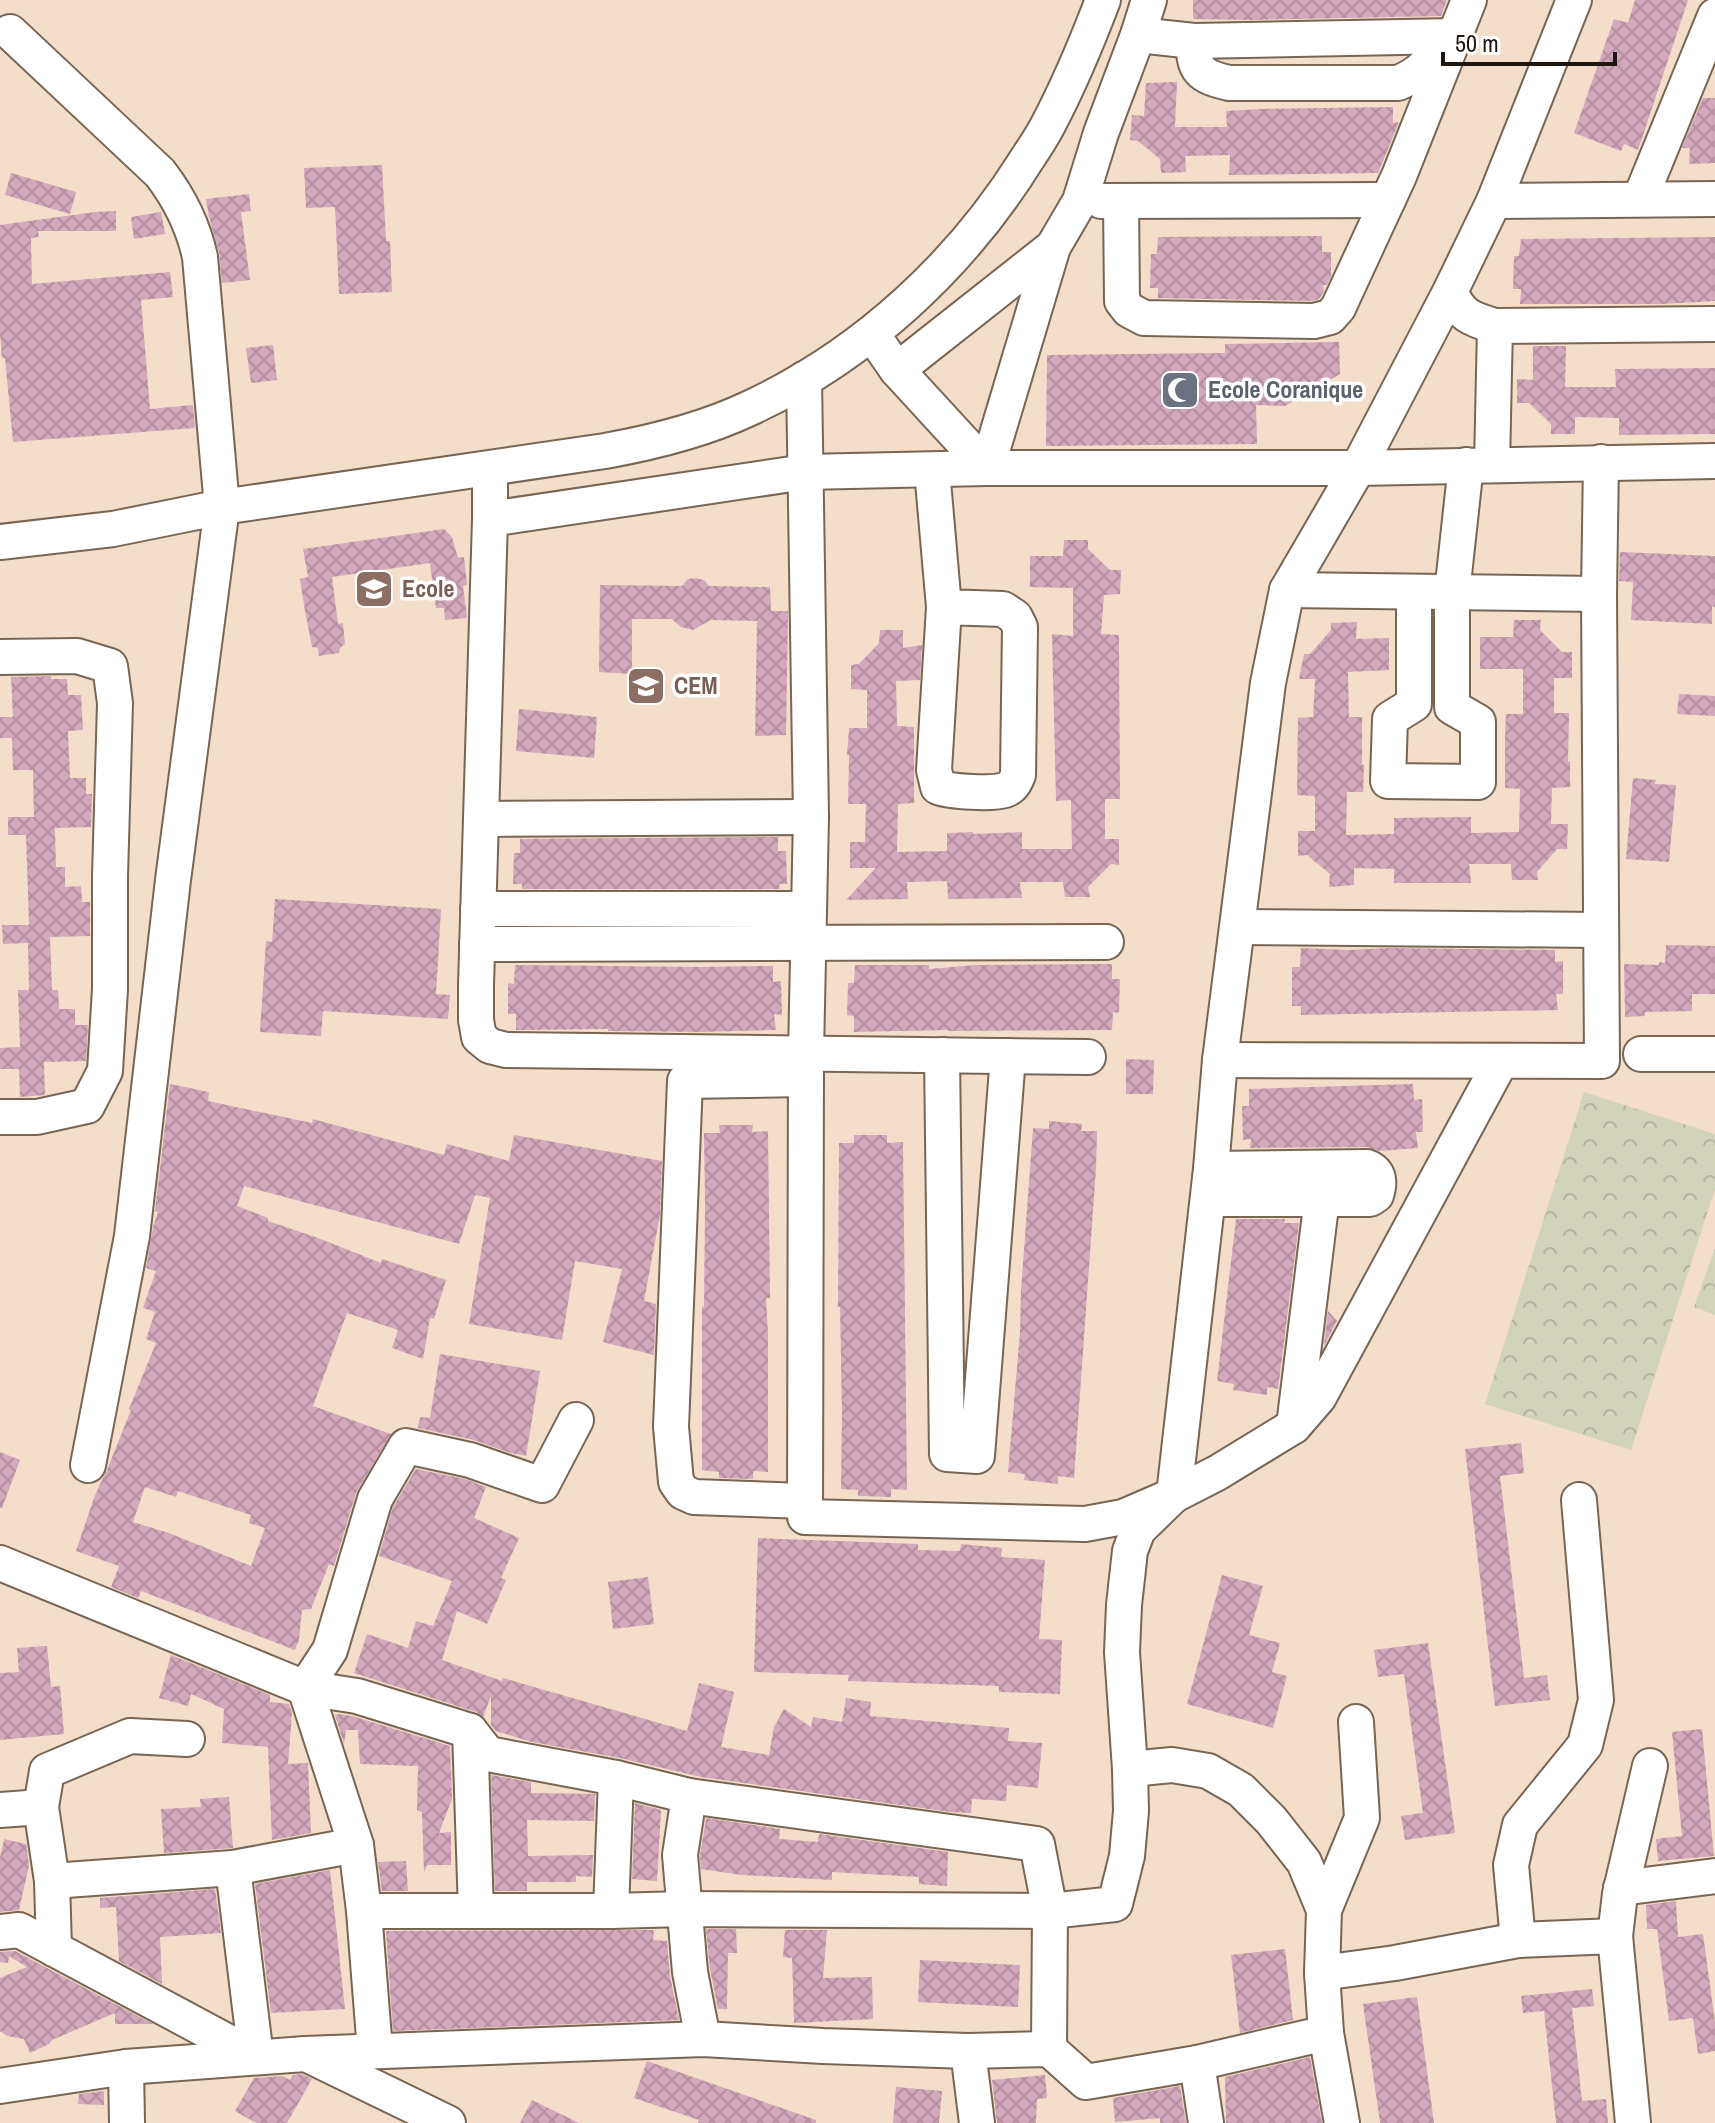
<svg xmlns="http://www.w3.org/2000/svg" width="1715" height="2123" viewBox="0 0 1715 2123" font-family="'Archivo Narrow',sans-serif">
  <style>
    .forest { fill: url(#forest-crowns) }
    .building { fill: url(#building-cross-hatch); fill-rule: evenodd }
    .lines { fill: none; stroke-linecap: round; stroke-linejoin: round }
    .minor-casing { stroke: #786554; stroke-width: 38 }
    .minor { stroke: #fff; stroke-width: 34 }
    .labels { text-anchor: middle; stroke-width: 7; stroke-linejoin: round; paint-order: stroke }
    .worship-label { font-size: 24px; font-weight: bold; fill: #5b616d; stroke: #fff; text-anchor: start }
    .education-label { font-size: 24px; font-weight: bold; fill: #785e54; stroke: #fff; text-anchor: start }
  </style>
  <defs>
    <pattern id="forest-crowns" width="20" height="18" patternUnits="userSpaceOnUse" patternTransform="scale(2)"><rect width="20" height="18" fill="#d2d4b9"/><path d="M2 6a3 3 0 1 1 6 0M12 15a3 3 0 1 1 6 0" fill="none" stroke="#b4b59e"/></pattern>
    <pattern id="building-cross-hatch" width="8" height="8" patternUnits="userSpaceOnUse" patternTransform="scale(2)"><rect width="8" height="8" fill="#d3a7bc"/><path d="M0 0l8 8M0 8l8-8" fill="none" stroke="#b58fa0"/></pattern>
  </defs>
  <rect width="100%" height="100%" fill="#f4deca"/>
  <g class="forest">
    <polygon points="1584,1092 1715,1134 1715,1189 1631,1450 1485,1404"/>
    <polygon points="1715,1248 1715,1315 1694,1307"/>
  </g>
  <g class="building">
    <polygon points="1193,0 1447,0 1441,16 1251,20 1193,19"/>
    <polygon points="1635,0 1688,0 1638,150 1624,144 1621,151 1574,133 1614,19 1628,23"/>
    <polygon points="1177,82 1175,127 1227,127 1226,111 1261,109 1393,107 1393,123 1399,122 1378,173 1229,175 1230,155 1185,156 1186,172 1161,173 1160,159 1138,141 1130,140 1132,115 1144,116 1146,83"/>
    <polygon points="1703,98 1715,98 1715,163 1689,164 1690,148 1682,148"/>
    <polygon points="382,165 386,241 390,241 392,292 339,294 335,207 306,208 304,168"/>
    <polygon points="11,173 76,192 70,214 5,195"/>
    <polygon points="249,194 251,211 241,212 250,280 222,283 219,252 209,217 206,199"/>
    <polygon points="116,211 116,231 38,231 39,237 31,238 32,284 170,272 173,297 141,300 150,409 193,405 195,428 13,442 5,358 2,358 0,333 0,225 95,212"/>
    <polygon points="161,212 165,234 134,239 131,217"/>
    <polygon points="1322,236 1322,252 1331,252 1331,276 1327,285 1323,285 1324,291 1319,299 1312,301 1158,298 1158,288 1150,288 1151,254 1157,254 1158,237"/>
    <polygon points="1715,237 1715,301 1662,304 1520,304 1521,289 1513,289 1514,256 1519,256 1521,239"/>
    <polygon points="1339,342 1340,374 1285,406 1256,405 1257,444 1046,446 1047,355 1225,353 1225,344"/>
    <polygon points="273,345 277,380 251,383 246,348"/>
    <polygon points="1533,346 1566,346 1565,387 1616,387 1615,369 1715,368 1715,434 1619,435 1619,418 1575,417 1575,434 1551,434 1551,424 1529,403 1517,403 1517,379 1533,380"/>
    <polygon points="444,529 452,537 458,558 464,557 467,585 463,586 467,618 445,620 444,608 436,608 430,563 332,577 338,624 343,623 345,644 340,648 339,653 319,656 318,648 312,647 305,611 300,579 308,577 303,549"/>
    <polygon points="1064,540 1088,540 1088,549 1110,570 1121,570 1120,594 1104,595 1101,634 1119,635 1120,799 1105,799 1105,839 1119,839 1119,865 1111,864 1088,887 1090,897 1065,897 1063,882 1020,882 1022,898 948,899 947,881 907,882 908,899 846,900 876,868 850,868 850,842 865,842 866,804 848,804 849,755 847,755 849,728 867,728 867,690 851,689 851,665 859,664 879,643 880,630 903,630 903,648 922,645 920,680 896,681 897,726 914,727 914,803 898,804 897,852 947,851 947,833 973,832 973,834 1022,832 1022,849 1072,849 1071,800 1056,801 1052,634 1073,636 1073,588 1030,587 1030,556 1063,556"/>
    <polygon points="1620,552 1715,556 1715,607 1712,606 1712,624 1631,620 1633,582 1619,581"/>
    <polygon points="696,578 704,580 709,586 770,587 771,611 788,611 786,735 755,736 757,621 711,620 693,630 681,627 672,619 632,619 632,674 599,672 600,585 682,586 688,579"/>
    <polygon points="1514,620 1541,620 1540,630 1562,652 1572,652 1572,678 1554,678 1554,713 1569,713 1568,762 1570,761 1570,787 1552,788 1551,824 1568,824 1567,849 1557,849 1537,872 1538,880 1512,880 1511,864 1469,864 1471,883 1394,883 1394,869 1354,868 1354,885 1329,887 1330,874 1307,855 1298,856 1298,831 1315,831 1315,796 1297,795 1298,718 1313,717 1315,679 1299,679 1304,654 1310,654 1331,630 1331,623 1357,622 1356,639 1389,638 1389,670 1348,672 1349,717 1362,717 1362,765 1364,765 1363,792 1347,792 1346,835 1394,834 1394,818 1471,817 1471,833 1519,832 1520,789 1505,788 1505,738 1506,714 1523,714 1523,669 1480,669 1480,637 1513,637"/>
    <polygon points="51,676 51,679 67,679 68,695 81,695 83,730 68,731 70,778 86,778 86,794 92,794 91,827 55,828 56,867 65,867 65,887 81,886 82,902 90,902 90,936 50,937 52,990 58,990 59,1009 75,1009 75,1025 88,1025 86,1061 44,1062 45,1095 20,1097 19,1069 0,1069 0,1048 20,1047 18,990 29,990 28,943 3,944 2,925 29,925 26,835 8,835 8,817 34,817 33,770 13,770 12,738 0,738 0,717 13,717 11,677"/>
    <polygon points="1679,694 1715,696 1715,716 1677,714"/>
    <polygon points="519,709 597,717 594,758 516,751"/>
    <polygon points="1633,778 1656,780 1655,784 1676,785 1669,862 1626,859"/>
    <polygon points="778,837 778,851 786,851 787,884 779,884 780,889 522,889 522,884 513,884 514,853 520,853 520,839"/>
    <polygon points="275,899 441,909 436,994 450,995 448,1019 323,1011 321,1036 260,1032 266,941 272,942"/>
    <polygon points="1666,945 1715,946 1715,994 1692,994 1692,1011 1645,1012 1645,1016 1625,1017 1624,964 1659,965 1659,962 1665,963"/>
    <polygon points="1301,948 1349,950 1390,948 1555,950 1555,962 1563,961 1563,994 1556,994 1558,1010 1301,1015 1301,1006 1292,1006 1292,967 1300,967"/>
    <polygon points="1112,964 1112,979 1120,979 1119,1013 1113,1012 1112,1030 948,1031 948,1030 854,1032 854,1016 847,1015 848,983 854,983 855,965 929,965 929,969 976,965"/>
    <polygon points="515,965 698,967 773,966 773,982 781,981 782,1015 774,1014 776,1030 700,1032 608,1031 608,1029 516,1030 516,1014 508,1014 508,983 514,984"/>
    <polygon points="1126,1059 1154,1060 1153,1094 1126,1094"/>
    <path d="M170,1084L209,1092L208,1101L312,1123L313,1119L444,1155L447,1144L509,1161L514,1135L662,1161L660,1215L644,1301L656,1304L654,1355L603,1342L622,1269L575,1261L562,1340L469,1324L490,1198L475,1195L459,1244L244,1186L237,1206L268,1218V1221L318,1238L381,1263L382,1259L446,1280L434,1319L430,1318L423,1359L392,1348L398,1330L347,1313L313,1406L391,1434L356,1493L334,1566L329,1564L311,1609L302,1610L299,1640L295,1650L141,1591L138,1598L111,1587L119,1566L76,1551L95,1495L107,1470L131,1410L129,1409L156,1343L146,1339L155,1312L143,1308L156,1271L146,1268L153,1227L158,1212L155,1211ZM145,1487L176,1497L178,1491L251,1515L249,1523L265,1528L251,1566L169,1533L133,1522Z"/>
    <polygon points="1413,1084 1414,1100 1422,1099 1423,1132 1416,1132 1418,1148 1379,1151 1367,1147 1250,1148 1251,1139 1243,1140 1242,1106 1249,1106 1249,1089"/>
    <polygon points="1049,1121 1082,1124 1081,1131 1097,1131 1096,1169 1074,1478 1058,1476 1058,1484 1024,1480 1025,1474 1008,1472 1020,1332 1021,1291 1033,1128 1049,1129"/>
    <polygon points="719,1125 753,1125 752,1132 768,1131 770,1298 766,1298 768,1333 768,1472 753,1471 753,1479 719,1478 719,1472 702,1470 702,1307 704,1307 705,1205 704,1133 720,1133"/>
    <polygon points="854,1135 887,1135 887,1143 903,1142 907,1490 891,1489 891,1497 858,1496 858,1490 841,1489 842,1414 840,1307 838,1307 839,1143 854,1143"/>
    <polygon points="1236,1219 1285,1219 1284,1223 1299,1223 1278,1389 1267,1387 1267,1395 1233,1390 1234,1384 1217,1381"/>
    <polygon points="1328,1311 1337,1321 1324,1346"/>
    <polygon points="440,1354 540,1371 526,1456 511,1453 474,1440 418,1428 420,1417 430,1418"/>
    <polygon points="1521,1443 1524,1473 1500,1476 1524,1678 1547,1675 1550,1700 1495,1706 1465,1449"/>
    <polygon points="0,1452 20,1460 2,1508 0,1508"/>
    <polygon points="416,1469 465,1479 486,1487 474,1518 519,1538 501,1578 506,1580 487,1624 457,1611 442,1660 502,1681 503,1678 687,1731 699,1683 734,1692 721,1747 769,1755 774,1727 784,1709 811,1727 813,1717 842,1722 846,1698 871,1702 870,1716 1009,1728 1008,1741 1042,1743 1038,1788 1007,1785 1006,1801 972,1799 971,1813 950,1812 701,1777 620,1758 532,1742 496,1731 491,1725 491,1696 483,1717 476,1712 354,1673 367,1634 408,1648 416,1621 433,1626 452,1581 379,1556 393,1507"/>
    <polygon points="758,1538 918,1544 918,1550 960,1551 961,1544 1002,1548 1001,1557 1045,1560 1039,1639 1062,1640 1060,1694 999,1692 999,1686 848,1681 849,1675 754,1672"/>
    <polygon points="1222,1575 1263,1586 1249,1635 1280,1643 1272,1672 1287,1676 1273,1728 1187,1704"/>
    <polygon points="648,1577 654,1624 613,1629 608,1582"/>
    <polygon points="1428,1643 1455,1833 1405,1840 1401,1816 1423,1813 1404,1674 1378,1677 1374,1650"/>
    <polygon points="47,1646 51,1687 60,1686 64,1734 0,1740 0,1673 19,1672 17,1648"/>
    <polygon points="171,1655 270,1695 270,1702 289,1704 292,1713 288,1764 308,1763 311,1833 272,1840 268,1747 222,1743 224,1709 191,1694 188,1706 159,1698"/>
    <polygon points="340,1714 352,1716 450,1746 452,1799 439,1833 451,1832 451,1865 427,1865 424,1872 422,1812 417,1810 418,1766 360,1764 358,1730 346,1730 344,1744 335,1715"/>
    <polygon points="1702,1729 1714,1856 1658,1861 1656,1839 1682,1836 1672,1732"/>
    <polygon points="491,1775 531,1782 531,1793 595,1794 594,1821 527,1820 528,1856 593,1855 592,1877 576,1876 576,1882 527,1882 527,1891 495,1891"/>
    <polygon points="229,1797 233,1848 164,1853 161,1809 201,1807 200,1799"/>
    <polygon points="635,1803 661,1810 657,1881 632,1879"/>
    <polygon points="706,1818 780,1829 779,1839 818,1842 819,1834 948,1852 947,1886 919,1884 919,1877 832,1872 832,1880 742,1875 701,1869 700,1856"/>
    <polygon points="4,1839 26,1844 29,1865 19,1910 0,1912 0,1858"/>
    <polygon points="406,1861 408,1891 382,1891 378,1862"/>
    <polygon points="330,1870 345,2009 271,2013 255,1884"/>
    <polygon points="215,1889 221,1933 160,1937 162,1984 119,1961 116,1907 100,1908 100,1898"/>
    <polygon points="1676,1901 1678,1937 1703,1934 1715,2022 1715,2051 1698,2054 1693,2018 1669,2021 1657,1929 1647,1929 1646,1905"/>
    <polygon points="706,1929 736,1929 737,1953 728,1953 727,2009 718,2009 710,1969"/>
    <polygon points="654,1930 653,1940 667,1941 670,1976 679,2020 393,2031 386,1931"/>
    <polygon points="785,1930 827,1930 823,1978 872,1977 873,2019 794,2023 792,1958 783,1957"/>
    <polygon points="1285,1949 1293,2020 1240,2033 1231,1955"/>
    <polygon points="15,1951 45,1967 153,2024 115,2024 115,2013 52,2040 49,2044 30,2053 24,2039 7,2036 0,2031 0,1978 27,1967 9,1956 8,1963 0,1962 0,1952"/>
    <polygon points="920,1960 1020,1965 1018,2007 918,2002"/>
    <polygon points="1592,1989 1594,2006 1572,2008 1582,2101 1606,2099 1608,2123 1556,2123 1544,2011 1523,2013 1521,1996"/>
    <polygon points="1417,1997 1434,2123 1380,2123 1363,2004"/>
    <polygon points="1310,2057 1322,2123 1226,2123 1225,2077"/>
    <polygon points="647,2061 816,2120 816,2123 698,2123 699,2120 634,2098"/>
    <polygon points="302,2074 312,2079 287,2123 256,2123 235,2111 254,2078 282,2076 290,2080 293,2075"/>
    <polygon points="1045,2075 1047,2098 1037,2099 1036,2123 997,2123 992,2080"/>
    <polygon points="1180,2086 1186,2123 1160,2123 1160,2118 1115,2122 1113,2098"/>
    <polygon points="896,2087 942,2091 939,2123 893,2123"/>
    <polygon points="104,2091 104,2105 78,2104 79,2094"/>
    <polygon points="532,2100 579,2123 520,2123"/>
  </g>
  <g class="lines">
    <defs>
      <g id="minor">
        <path d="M10,32L160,173C180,199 193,225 200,257L222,507L173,880L132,1236L88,1465"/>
        <polyline points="1138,35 1194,41 1455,36"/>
        <path d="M1194,41C1193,71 1200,76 1229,83H1398C1420,74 1431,63 1440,41"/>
        <polyline points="1640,199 1715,16"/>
        <polyline points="1101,201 1388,200"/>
        <polyline points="1121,201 1122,301 1129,310 1144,318 1314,321 1330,317 1338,308 1399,176 1469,0"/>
        <polyline points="1494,201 1715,199"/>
        <path d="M1450,292C1461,315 1470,319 1495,326L1715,324"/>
        <polyline points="872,334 897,370 987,468 1358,468 1715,461"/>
        <polyline points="897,370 1053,247 1080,201 1101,133 1138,35 1149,0"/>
        <polyline points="804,379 811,817 806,1053 805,1517 1085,1524 1123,1517 1174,1495 1217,1473 1294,1426 1319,1397 1501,1061"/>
        <polyline points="1492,465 1495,326"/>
        <polyline points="490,469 490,519 476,985 476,1020 479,1037 490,1046 506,1050 1088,1057"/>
        <path d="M932,470L944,607L934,770L938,787C951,792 993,794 1005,790C1013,787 1015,782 1018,775L1020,627L1015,617L1003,609L944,607"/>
        <polyline points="490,519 805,472 987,468 1053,247"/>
        <path d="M0,542L113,529L222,507L605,451C655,442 704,430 750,408C864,355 961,265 1027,159C1035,147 1043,135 1049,123C1070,83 1087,42 1103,0"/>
        <polyline points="1287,590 1599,594"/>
        <polyline points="1414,592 1414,704 1390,719 1388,781 1478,782 1478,722 1452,707 1452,593 1466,465"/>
        <polyline points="0,657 77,656 110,666 115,703 110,876 110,989 105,1071 87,1106 37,1117 0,1117"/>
        <polyline points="481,819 811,817"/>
        <polyline points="478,909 809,909"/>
        <polyline points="1238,927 1601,930"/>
        <polyline points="477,944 1106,942"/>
        <polyline points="1641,1054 1715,1054"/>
        <polyline points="942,1055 947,1454 977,1456 1008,1056"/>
        <polyline points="1220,1060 1602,1061 1599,594 1601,462"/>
        <path d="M1208,1199H1370L1376,1195C1380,1183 1380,1172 1367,1167L1211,1169"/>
        <polyline points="1294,1426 1322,1198"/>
        <polyline points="805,1501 694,1497 683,1492 676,1482 671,1427 685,1081 806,1079"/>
        <polyline points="0,1563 305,1688 357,1696 470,1731 488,1754 616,1778 689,1796 680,1855 690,1972 703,2039"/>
        <polyline points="470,1731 476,1911"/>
        <polyline points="1130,1769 1172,1765 1208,1771 1241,1790 1271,1820 1304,1862 1324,1910"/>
        <polyline points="689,1796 1037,1844 1050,1911 1049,2049"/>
        <polyline points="41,1807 47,1771 130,1736 187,1739"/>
        <polyline points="0,1810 41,1807 52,1881 54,1949"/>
        <polyline points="233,1868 256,2057"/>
        <polyline points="52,1881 233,1868 356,1845"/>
        <polyline points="1621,1888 1715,1876"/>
        <polyline points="364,1911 611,1911 685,1909 1050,1911 1115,1904 1127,1856 1131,1811 1130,1769 1122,1652 1124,1605 1130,1551 1138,1530 1174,1495 1211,1169 1220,1060 1268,683 1287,590 1358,468 1450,292 1494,201 1574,0"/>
        <polyline points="611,1911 616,1778"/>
        <polyline points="0,1932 19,1930 256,2057"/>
        <polyline points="1615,1936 1620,1894 1650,1766"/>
        <polyline points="1518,1940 1615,1936 1633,2123"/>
        <polyline points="1322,1973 1395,1963 1518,1940 1511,1865 1520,1825 1585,1745 1596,1700 1579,1500"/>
        <polyline points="375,2051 364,1911 356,1845 305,1688 330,1650 375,1499 406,1446 470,1460 542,1485 576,1420"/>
        <polyline points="968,2051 977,2123"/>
        <polyline points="308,2055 448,2123"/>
        <polyline points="1197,2063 1206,2123"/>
        <polyline points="126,2067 127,2123"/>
        <polyline points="0,2086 126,2067 305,2054 703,2039 823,2046 968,2051 1049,2049 1086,2082 1197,2063 1326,2033"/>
        <polyline points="1342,2123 1326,2033 1322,1973 1324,1910 1362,1818 1356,1722"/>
      </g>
    </defs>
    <use href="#minor" class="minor-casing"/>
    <use href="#minor" class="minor"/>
  </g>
  <defs>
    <symbol id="mosque-square" viewBox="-11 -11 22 22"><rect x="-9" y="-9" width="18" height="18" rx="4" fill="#6b7280" stroke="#fff"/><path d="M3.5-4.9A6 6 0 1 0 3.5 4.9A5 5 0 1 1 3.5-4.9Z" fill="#fff"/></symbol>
    <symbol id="school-square" viewBox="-11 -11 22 22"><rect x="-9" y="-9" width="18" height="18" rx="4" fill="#8d6e63" stroke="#fff"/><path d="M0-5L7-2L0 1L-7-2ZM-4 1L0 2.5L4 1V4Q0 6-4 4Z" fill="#fff"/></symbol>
  </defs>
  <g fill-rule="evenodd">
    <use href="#mosque-square" x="1158" y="368" width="44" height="44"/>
    <use href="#school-square" x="352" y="567" width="44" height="44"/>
    <use href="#school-square" x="624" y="664" width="44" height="44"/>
  </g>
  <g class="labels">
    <g class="worship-label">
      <text x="1208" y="398">Ecole Coranique</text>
    </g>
    <g class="education-label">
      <text x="402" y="597">Ecole</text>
      <text x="674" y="694">CEM</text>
    </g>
  </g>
  <path d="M1443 52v12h172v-12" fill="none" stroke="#1d150e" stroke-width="4"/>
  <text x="1455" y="52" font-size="24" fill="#1d150e" stroke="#ffffff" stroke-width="6" paint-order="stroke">50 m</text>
</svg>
